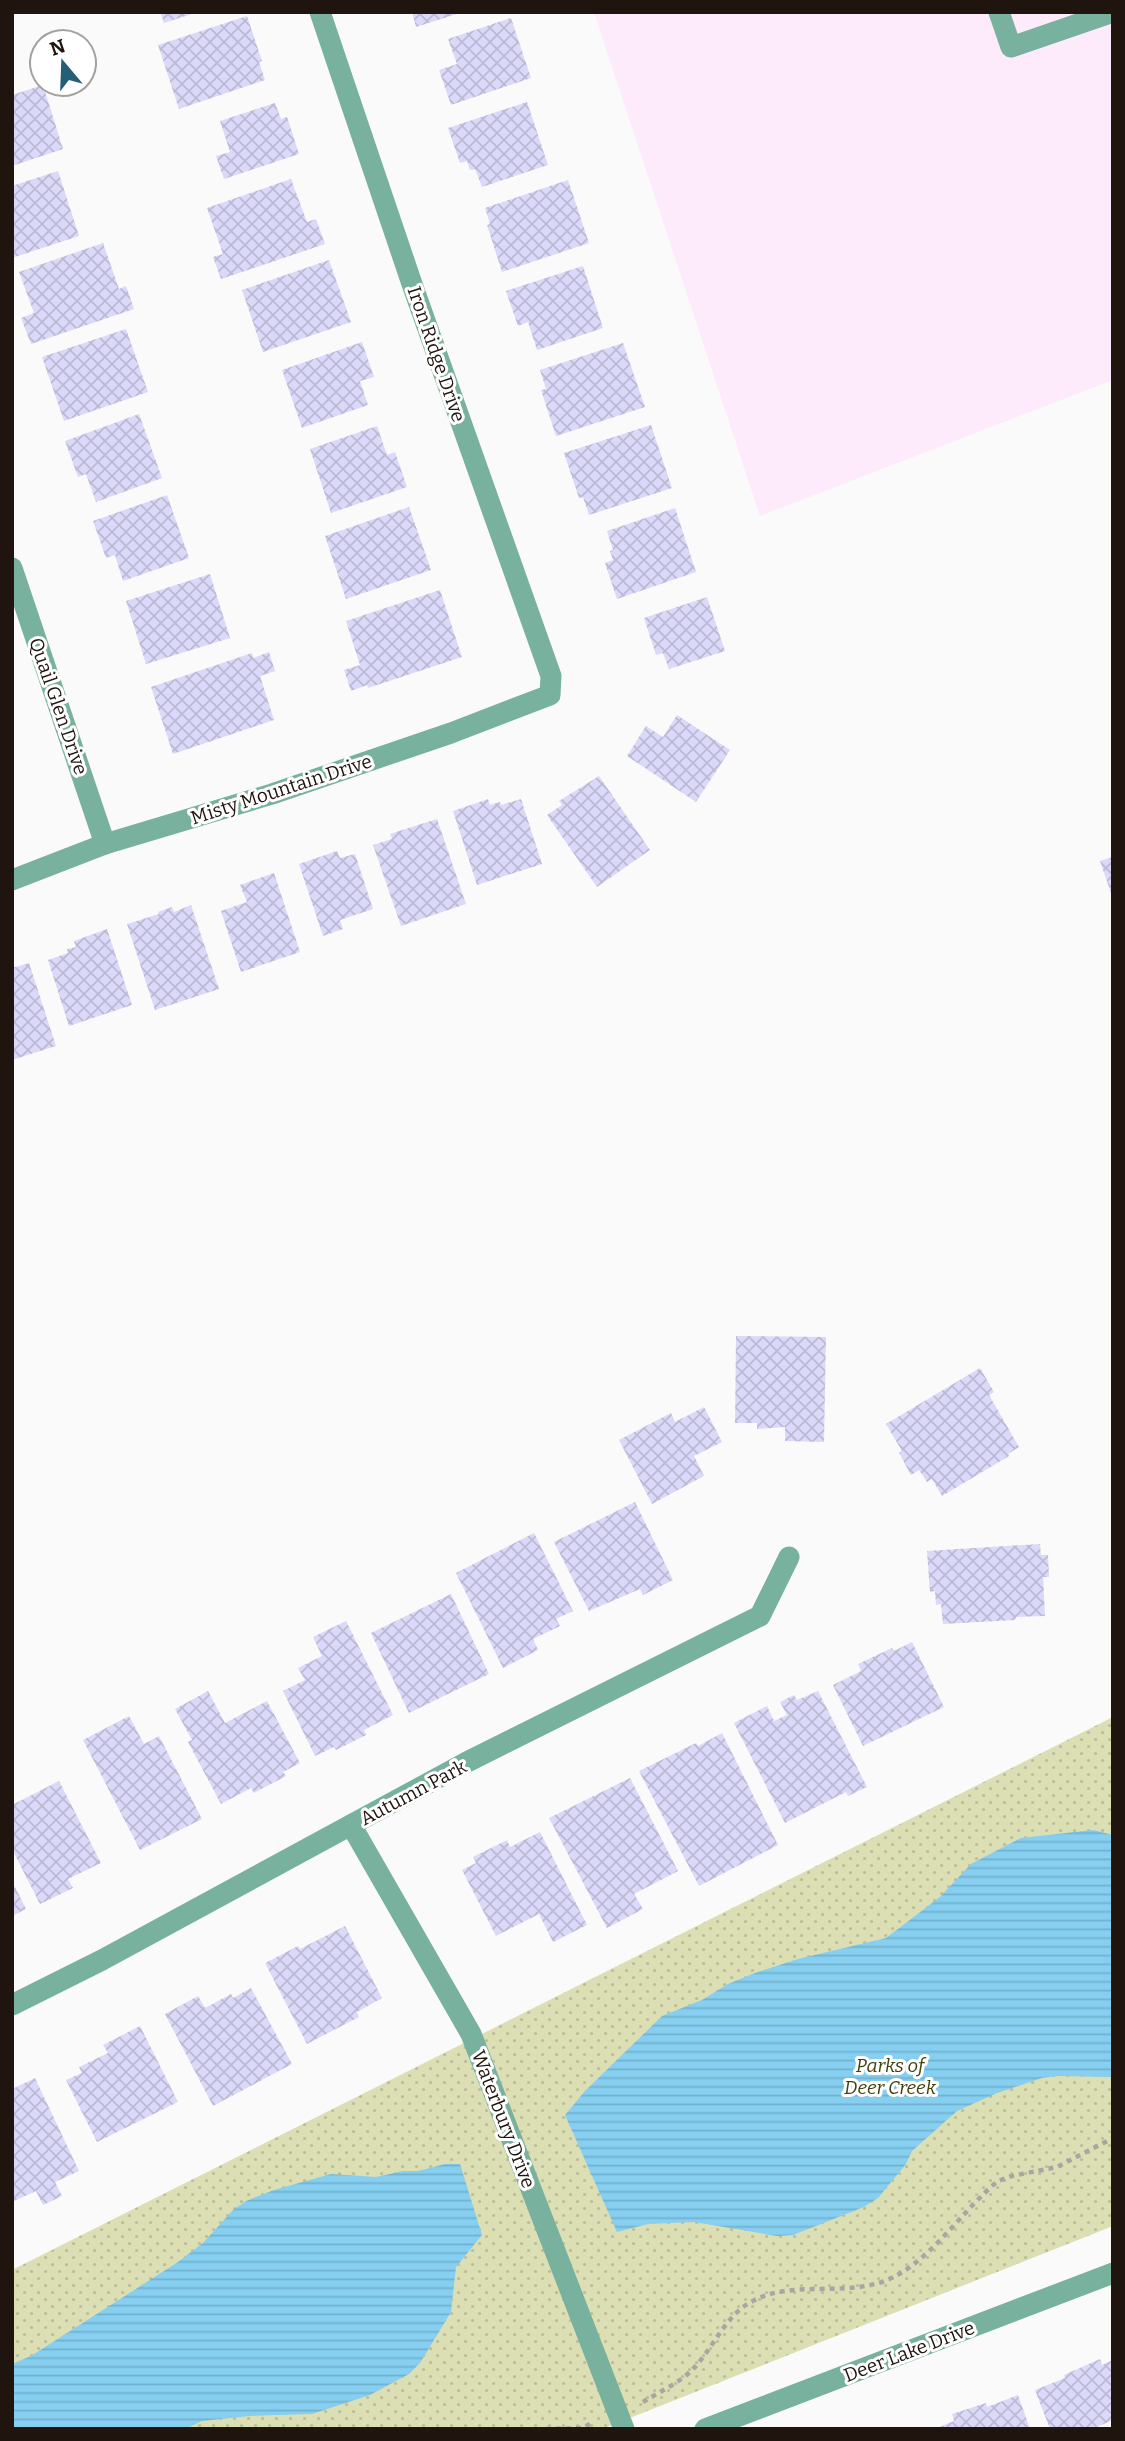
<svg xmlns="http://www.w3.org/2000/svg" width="1125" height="2441" viewBox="0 0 1125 2441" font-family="Bitter,serif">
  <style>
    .commercial { fill: #fdeafb }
    .grass { fill: url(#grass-dots) }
    .water { fill: url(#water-rules) }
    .building { fill: url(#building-cross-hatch) }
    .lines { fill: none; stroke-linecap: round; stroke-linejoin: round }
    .path { stroke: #aaa5a3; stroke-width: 4.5; stroke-dasharray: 5 5; stroke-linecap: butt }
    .minor { stroke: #78b19e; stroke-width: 21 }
    .labels { text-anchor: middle; stroke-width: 6; stroke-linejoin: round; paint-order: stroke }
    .street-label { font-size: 19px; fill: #20140e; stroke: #fff }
    .park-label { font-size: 19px; font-style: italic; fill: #40410e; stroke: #fff }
  </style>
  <defs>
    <pattern id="grass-dots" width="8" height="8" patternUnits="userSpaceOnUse" patternTransform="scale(1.75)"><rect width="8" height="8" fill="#dcdeb3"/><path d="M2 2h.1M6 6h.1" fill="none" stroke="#bcbe99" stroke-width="1.8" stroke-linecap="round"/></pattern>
    <pattern id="water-rules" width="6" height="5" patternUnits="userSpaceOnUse" patternTransform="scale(1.75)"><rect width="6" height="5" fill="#86cff0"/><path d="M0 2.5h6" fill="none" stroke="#73b1cd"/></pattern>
    <pattern id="building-cross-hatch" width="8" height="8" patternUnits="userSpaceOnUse" patternTransform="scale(1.75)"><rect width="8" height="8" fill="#dbd9f9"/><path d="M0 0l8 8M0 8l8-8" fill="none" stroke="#bcb9d4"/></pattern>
  </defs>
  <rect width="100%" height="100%" fill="#fafafa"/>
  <polygon class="commercial" points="594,12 1113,12 1113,380 760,516"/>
  <polygon class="grass" points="1113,1717 1113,2226 602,2429 12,2429 12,2270"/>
  <g class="water">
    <polygon points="1093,1830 1113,1835 1113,2077 1057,2076 1042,2078 997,2093 957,2111 912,2151 906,2164 878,2198 864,2207 793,2235 777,2236 694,2222 648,2224 617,2232 565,2115 585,2091 662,2016 702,2000 728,1984 755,1973 798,1959 886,1938 940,1897 971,1864 1021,1838"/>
    <polygon points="445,2164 460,2164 482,2235 456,2267 451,2312 420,2363 409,2374 370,2395 312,2414 249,2416 202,2421 185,2429 12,2429 12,2364 31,2356 178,2262 203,2243 233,2210 246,2201 274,2190 331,2174 376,2177 403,2171 418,2171"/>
  </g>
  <g class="building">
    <polygon points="160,12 195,12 195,13 164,23"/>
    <polygon points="412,12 459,12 460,13 416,27"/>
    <polygon points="247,16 262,61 259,62 265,80 179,109 158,45"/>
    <polygon points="511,18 531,78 451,105 439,70 457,64 448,39"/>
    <polygon points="43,85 63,149 12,166 12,95"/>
    <polygon points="527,102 548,165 482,187 475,169 470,170 467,161 460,163 448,128"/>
    <polygon points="275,103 281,119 287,117 299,154 224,179 216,156 230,152 220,121"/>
    <polygon points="58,171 79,236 12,258 12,186"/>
    <polygon points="291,179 307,222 316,219 325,244 221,279 213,257 223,254 207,208"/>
    <polygon points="568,180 589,243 502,272 487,225 490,224 485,208"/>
    <polygon points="103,243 119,289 126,286 134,309 31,344 21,318 34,313 19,272"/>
    <polygon points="329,260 351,322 263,352 242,290"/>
    <polygon points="583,266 603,328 537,350 528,322 518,326 506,291"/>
    <polygon points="126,329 148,392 64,421 42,357"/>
    <polygon points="362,342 374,377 360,381 368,405 302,428 282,370"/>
    <polygon points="623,343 645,407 556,436 541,390 546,389 540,370"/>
    <polygon points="139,414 162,478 96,502 86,474 78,477 65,441"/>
    <polygon points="651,425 672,488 589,515 583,497 579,498 564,453"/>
    <polygon points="377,426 387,455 395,452 407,487 331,513 310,449"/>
    <polygon points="167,495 189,558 123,581 115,555 106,558 93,521"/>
    <polygon points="409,507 431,570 346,599 325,536"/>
    <polygon points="675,508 696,572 617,599 605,563 613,560 610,551 613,550 607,531"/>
    <polygon points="210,574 230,638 146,664 126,601"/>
    <polygon points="440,590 462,657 368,688 367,685 351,691 344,670 360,665 346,621"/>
    <polygon points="707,597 725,651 669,669 663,653 656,655 644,618"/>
    <polygon points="269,652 275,671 260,676 274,720 173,754 151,687 252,653 253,658"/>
    <polygon points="677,715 730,750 696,802 627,756 646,726 663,737"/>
    <polygon points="599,776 650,850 597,887 547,815 562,805 559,801"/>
    <polygon points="488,799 490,805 500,802 501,805 521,799 542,864 477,885 453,811"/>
    <polygon points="437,819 466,904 401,926 373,845 392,839 390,834"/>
    <polygon points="337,851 340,858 355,854 373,909 340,920 343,929 323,936 299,864"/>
    <polygon points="1113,857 1113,896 1112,896 1100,861"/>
    <polygon points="274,873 300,952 241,972 221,911 247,902 240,885"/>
    <polygon points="191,905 219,989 155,1010 127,924 159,914 158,912 172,907 174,912"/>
    <polygon points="107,929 132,1005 69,1026 48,960 68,953 67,949 76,947 74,941"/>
    <polygon points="29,963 56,1046 12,1060 12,968"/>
    <polygon points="736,1336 826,1337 824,1442 785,1441 785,1427 757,1429 757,1423 735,1423"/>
    <polygon points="980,1368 994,1392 989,1395 1019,1447 1008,1454 1009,1456 942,1496 932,1479 927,1482 919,1470 911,1475 899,1453 902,1451 886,1424"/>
    <polygon points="704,1407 722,1442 694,1456 704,1476 652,1504 619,1440 671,1413 675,1422"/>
    <polygon points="635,1502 673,1580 643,1595 640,1589 589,1611 554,1542"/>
    <polygon points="534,1533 573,1611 556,1619 560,1626 533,1639 538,1650 503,1668 456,1573"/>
    <polygon points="1040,1544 1041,1555 1048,1555 1049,1577 1043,1577 1045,1616 1016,1617 1015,1620 943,1624 941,1604 936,1605 935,1591 930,1592 927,1551"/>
    <polygon points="451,1594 489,1674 409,1713 371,1633"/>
    <polygon points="346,1621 393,1715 364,1730 366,1735 336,1750 334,1747 315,1756 283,1691 305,1680 298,1668 322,1656 313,1637"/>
    <polygon points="912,1642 944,1707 863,1746 833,1685 861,1671 858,1664 892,1648 894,1651"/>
    <polygon points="208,1691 225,1723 267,1701 300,1763 283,1772 286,1776 254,1793 251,1788 221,1804 188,1742 192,1740 175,1709"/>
    <polygon points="818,1691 867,1787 848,1796 846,1792 785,1823 734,1723 767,1706 774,1721 787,1715 780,1702 794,1695 797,1700"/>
    <polygon points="129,1716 144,1744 159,1736 202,1819 140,1850 83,1740"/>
    <polygon points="722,1733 778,1845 699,1886 639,1771 696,1743 698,1746"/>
    <polygon points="630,1778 678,1871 634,1894 643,1909 607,1928 549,1818"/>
    <polygon points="59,1781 101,1863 68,1879 73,1888 40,1904 12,1849 12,1805"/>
    <polygon points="540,1832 587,1925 553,1942 539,1914 496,1936 462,1870 476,1863 473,1857 507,1840 510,1847"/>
    <polygon points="12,1881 26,1909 12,1916"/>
    <polygon points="345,1926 382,1998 357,2012 359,2017 307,2044 265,1963 298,1946 300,1949"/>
    <polygon points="251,1988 292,2064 213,2106 165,2014 198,1996 205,2008 231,1994 233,1998"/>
    <polygon points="140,2026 178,2102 97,2142 66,2080 82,2073 79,2067 108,2053 103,2045"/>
    <polygon points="35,2078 79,2171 55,2182 62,2196 43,2205 36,2191 12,2202 12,2089"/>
    <polygon points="1100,2359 1102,2365 1113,2360 1113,2420 1092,2429 1050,2429 1035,2390 1065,2378 1064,2375"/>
    <polygon points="1018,2395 1030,2429 934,2429 954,2421 952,2414 986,2403 987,2407"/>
  </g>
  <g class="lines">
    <g class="path">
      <path d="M643,2402C659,2392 679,2383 692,2370C713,2349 725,2316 751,2302C789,2280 839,2296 882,2282C928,2266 960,2212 998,2181L1012,2176L1057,2167L1113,2138"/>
      <polyline points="546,2429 582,2428 590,2424"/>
    </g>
    <g class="minor">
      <polyline points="999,12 1011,47 1113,12"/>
      <polyline points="12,568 105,844"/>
      <polyline points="12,880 105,844 272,794 451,733 550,695 551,676 412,284 320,12"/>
      <polyline points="351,1825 471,2034 624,2429"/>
      <polyline points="12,2005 102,1960 467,1762 760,1616 789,1557"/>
      <polyline points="705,2429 1113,2273"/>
    </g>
  </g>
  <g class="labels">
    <g class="street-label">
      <text transform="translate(437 354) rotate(71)" y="7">Iron Ridge Drive</text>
      <text transform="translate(59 706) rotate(71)" y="7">Quail Glen Drive</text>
      <text transform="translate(281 789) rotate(-18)" y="7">Misty Mountain Drive</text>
      <text transform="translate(413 1792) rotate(-28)" y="7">Autumn Park</text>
      <text transform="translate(504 2119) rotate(69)" y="7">Waterbury Drive</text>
      <text transform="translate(909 2351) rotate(-21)" y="7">Deer Lake Drive</text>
    </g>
    <g class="park-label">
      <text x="890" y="2072">Parks of<tspan x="890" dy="22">Deer Creek</tspan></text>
    </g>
  </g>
  <rect width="1125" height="2441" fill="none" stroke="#20140e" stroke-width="28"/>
  <g transform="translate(63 63) rotate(341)"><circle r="33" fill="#ffffff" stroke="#a6a19f" stroke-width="2"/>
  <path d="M0-5L12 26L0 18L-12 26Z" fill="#245e77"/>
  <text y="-10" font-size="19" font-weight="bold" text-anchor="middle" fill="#20140e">N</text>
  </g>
</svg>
